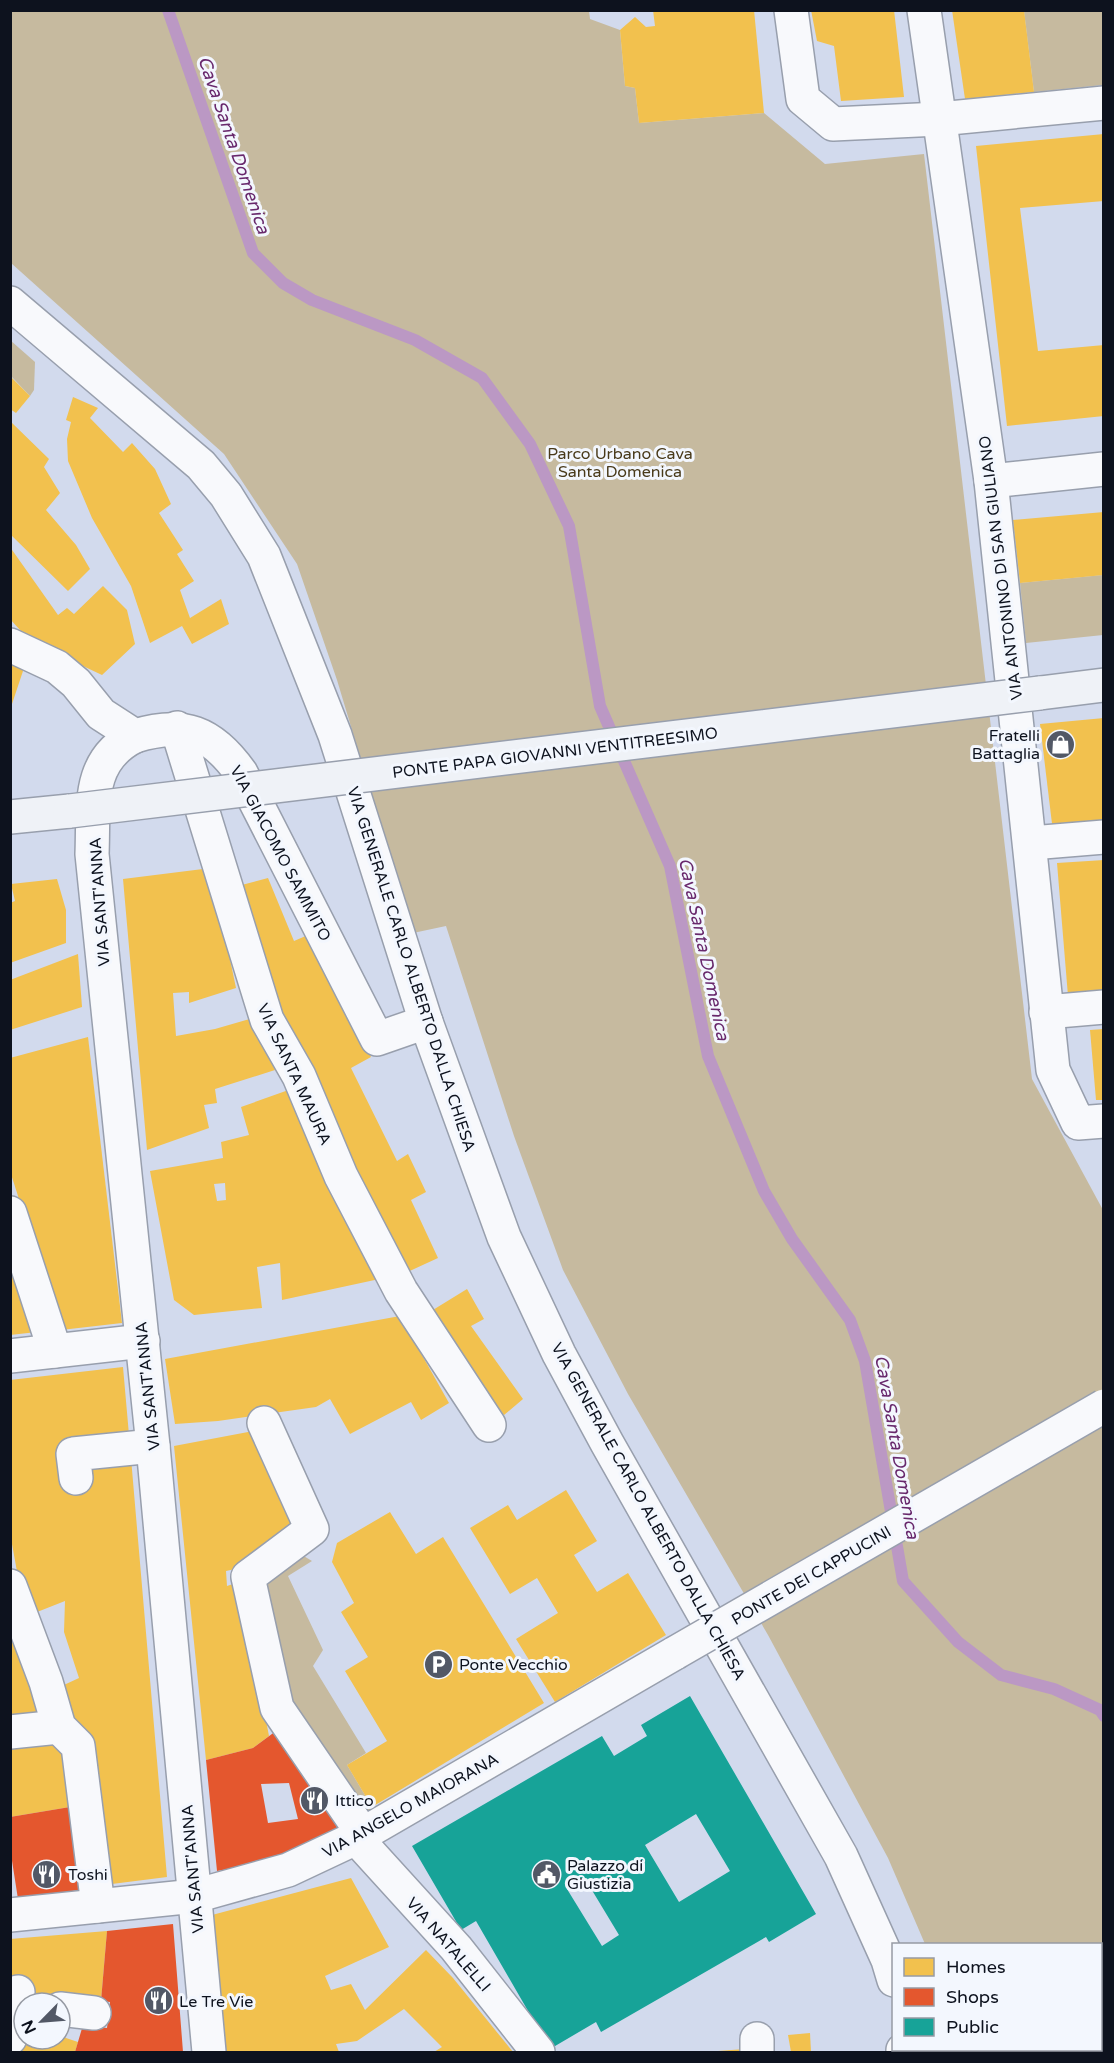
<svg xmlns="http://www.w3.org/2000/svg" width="1114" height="2063" viewBox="0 0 1114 2063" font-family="'Varela Round',sans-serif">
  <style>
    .green { fill: #c6ba9f }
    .homes { fill: #f2c14e; fill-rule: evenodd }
    .shops { fill: #e4572e; fill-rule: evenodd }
    .public { fill: #17a398; fill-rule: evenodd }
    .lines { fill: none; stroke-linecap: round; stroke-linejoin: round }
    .stream { stroke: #bb98c4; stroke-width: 12 }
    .street-casing { stroke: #989fad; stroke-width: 36 }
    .secondary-casing { stroke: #989fad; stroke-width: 36 }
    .street { stroke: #f8f9fc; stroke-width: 33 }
    .secondary { stroke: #eff2f7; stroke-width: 33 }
    .street-bridge-casing { stroke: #989fad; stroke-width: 36; stroke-linecap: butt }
    .secondary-bridge-casing { stroke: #989fad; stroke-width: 36; stroke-linecap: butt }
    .street-bridge { stroke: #f8f9fc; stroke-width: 33 }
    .secondary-bridge { stroke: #eff2f7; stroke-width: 33 }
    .labels { text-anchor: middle; stroke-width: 6; stroke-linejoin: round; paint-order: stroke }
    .park-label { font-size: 16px; fill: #493a1a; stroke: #f3f7fe }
    .street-label { font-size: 16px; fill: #0d121e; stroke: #f3f7fe }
    .poi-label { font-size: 16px; fill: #0d121e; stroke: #f3f7fe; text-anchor: start }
    .water-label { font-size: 18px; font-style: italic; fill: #68286c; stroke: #f3f7fe }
  </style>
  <rect width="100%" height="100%" fill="#d2daed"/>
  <g class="green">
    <polygon points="11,11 589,11 590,19 620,30 625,86 635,88 639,123 764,113 825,164 924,154 1032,1079 1103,1210 1103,2052 951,2052 951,2050 1100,2050 1100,1944 925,1944 888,1858 768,1635 628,1394 563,1270 514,1136 446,926 413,933 337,680 297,564 224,454 11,263"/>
    <polygon points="1024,11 1103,11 1103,85 1034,92"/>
    <polygon points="10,340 35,362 34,390 30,396 11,376"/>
    <polygon points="1103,575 1103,635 1026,643 1020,583"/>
    <polygon points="302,1555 312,1561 288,1576 323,1650 313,1666 366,1753 347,1765 372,1807 366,1817 287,1701 262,1584"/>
  </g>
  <g class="homes">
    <polygon points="653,10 754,10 764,113 639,123 635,88 625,86 620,30 635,17 646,27 655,26"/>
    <polygon points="811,10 894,10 904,97 841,101 834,46 817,41"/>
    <polygon points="952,10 1024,10 1034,92 965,99"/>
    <polygon points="1104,134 1104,201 1020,208 1038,351 1104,345 1104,416 1007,426 976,146"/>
    <polygon points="10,376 30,396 16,413 10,409"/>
    <polygon points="73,397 98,408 90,418 123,452 132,443 155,469 171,504 159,513 183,550 177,554 194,581 180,590 190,618 221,599 229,624 192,644 182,626 150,643 131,586 92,518 68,461 67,439 71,422 66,420"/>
    <polygon points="10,421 49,459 44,467 60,493 46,510 76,545 90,569 68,591 10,534"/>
    <polygon points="1104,512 1104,575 1020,583 1013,520"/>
    <polygon points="10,547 58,615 67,608 74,614 103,586 127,610 135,644 102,675 30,641 10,619"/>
    <polygon points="10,659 26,662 11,707 10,707"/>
    <polygon points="1104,718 1104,827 1053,832 1040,724"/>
    <polygon points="1104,860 1104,993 1068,996 1057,863"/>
    <polygon points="211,868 236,988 189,1003 189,992 173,993 176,1036 215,1029 253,1018 275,1070 215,1089 217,1103 204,1105 209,1128 147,1150 123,879"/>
    <polygon points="268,878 294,941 315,932 371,1057 351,1068 397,1161 408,1154 426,1192 411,1200 438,1258 401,1275 279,1027 234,887"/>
    <polygon points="57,879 66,910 66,943 10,963 10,903 15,901 11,884"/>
    <polygon points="78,954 82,1007 10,1030 10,980"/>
    <polygon points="1104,1029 1104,1100 1096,1100 1090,1030"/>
    <polygon points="88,1037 122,1323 61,1330 10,1171 10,1058"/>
    <path d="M297,1087L384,1278L282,1300L280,1263L257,1267L262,1308L194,1315L174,1300L150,1171L223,1158L221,1142L249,1135L241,1107ZM225,1183L226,1200L217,1201L214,1184Z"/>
    <polygon points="10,1253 37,1332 10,1335"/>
    <polygon points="467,1289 484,1319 471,1326 523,1399 504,1415 428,1313"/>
    <polygon points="400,1316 449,1403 421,1420 411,1402 350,1434 330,1399 316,1407 218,1421 175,1424 165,1359"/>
    <polygon points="123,1367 129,1435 59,1444 64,1491 88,1489 88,1463 131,1458 167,1877 104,1885 82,1726 62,1717 53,1690 79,1678 64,1632 65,1601 32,1614 18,1577 10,1533 10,1380"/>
    <polygon points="258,1430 303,1525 249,1566 226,1571 227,1586 239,1582 269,1736 253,1748 206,1760 174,1446"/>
    <polygon points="566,1490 597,1541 574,1555 597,1592 628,1573 666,1635 555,1702 516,1639 558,1613 537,1578 510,1594 470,1528 508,1505 517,1520"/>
    <polygon points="390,1512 416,1554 443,1537 544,1703 372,1807 347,1765 387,1741 345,1671 368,1657 341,1612 354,1603 332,1562 337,1543"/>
    <polygon points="10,1612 46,1713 10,1720"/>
    <polygon points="66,1744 76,1806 10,1817 10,1746"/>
    <polygon points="351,1878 389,1947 325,1976 331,1990 351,1984 365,2010 426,1950 453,1978 513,2052 434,2052 442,2047 404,2009 357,2041 336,2044 339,2052 225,2052 212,1915"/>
    <polygon points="107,1931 101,2001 26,2003 10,1991 10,1939"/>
    <polygon points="810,2033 811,2052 791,2052 788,2035"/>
    <polygon points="60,2036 78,2042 75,2052 14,2052 24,2039 60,2039"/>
    <polygon points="745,2049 745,2052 718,2052 718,2051"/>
  </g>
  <g class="shops">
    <path d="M280,1728L346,1825L265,1863L217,1871L206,1760L253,1748ZM289,1783L298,1819L268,1823L261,1784Z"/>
    <polygon points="76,1806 86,1889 18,1899 10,1848 10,1817"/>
    <polygon points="173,1924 183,2052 75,2052 83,2025 107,2028 110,2002 101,2001 107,1931"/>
  </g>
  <path class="public" d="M690,1696L816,1914L769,1942L766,1937L601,2032L596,2022L550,2049L476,1921L461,1930L412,1846L602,1736L614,1756L647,1736L641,1725ZM696,1814L730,1871L679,1902L645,1845ZM584,1877L619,1935L602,1946L567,1889Z"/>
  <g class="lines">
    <polyline class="stream" points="168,10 253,253 283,283 312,300 415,340 482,378 530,444 569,526 600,706 670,866 708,1056 764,1191 792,1239 850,1320 865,1361 903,1581 958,1642 1001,1675 1054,1689 1100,1710 1104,1716"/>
    <defs>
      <g id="street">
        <polyline points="791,10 803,99 833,124 939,119 1104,103"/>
        <polyline points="924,10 991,481 1053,1070 1078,1123 1104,1121"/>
        <polyline points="10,303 201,465 226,495 264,556 335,735 426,1022 504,1237 559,1354 607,1443 841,1856 888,1960 894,1980"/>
        <polyline points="991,481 1104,469"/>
        <path d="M10,645L57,667L76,683L101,714L135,736C183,721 212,732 241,773L377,1039L426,1022"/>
        <polyline points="177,728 267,1020 299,1076 341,1176 401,1291 489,1425"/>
        <path d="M135,736C86,760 94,807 92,854L153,1446L209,2052"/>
        <polyline points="1031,843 1104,837"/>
        <polyline points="1046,1012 1104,1007"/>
        <polyline points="10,1213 55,1351"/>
        <polyline points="10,1356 143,1341"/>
        <polyline points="264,1423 312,1529 248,1577 277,1708 363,1834"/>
        <polyline points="76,1478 73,1454 153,1446"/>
        <polyline points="10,1586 46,1682 59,1727 78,1746 98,1906"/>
        <polyline points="10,1732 59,1727"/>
        <polyline points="356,1838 456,1948 538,2052"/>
        <polyline points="10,1915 195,1896 288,1870 356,1838 675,1653"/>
        <polyline points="60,2009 94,2013"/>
        <polyline points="10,2038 16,2022 18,1992"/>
        <polyline points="757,2039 757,2052"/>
        <polyline points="903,2050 904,2052"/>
      </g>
      <g id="secondary">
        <polyline points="1040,693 1104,685"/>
        <polyline points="10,817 70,811"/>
      </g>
    </defs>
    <use href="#street" class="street-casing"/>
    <use href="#secondary" class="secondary-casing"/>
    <use href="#street" class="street"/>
    <use href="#secondary" class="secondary"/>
    <defs>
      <polyline id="street-bridge" points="675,1653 1104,1406"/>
      <polyline id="secondary-bridge" points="70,811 1040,693"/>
    </defs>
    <use href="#street-bridge" class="street-bridge-casing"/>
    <use href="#secondary-bridge" class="secondary-bridge-casing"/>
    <use href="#street-bridge" class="street-bridge"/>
    <use href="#secondary-bridge" class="secondary-bridge"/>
  </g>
  <defs>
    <symbol id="shop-disc" viewBox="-11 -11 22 22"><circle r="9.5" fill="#525866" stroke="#f3f7fe"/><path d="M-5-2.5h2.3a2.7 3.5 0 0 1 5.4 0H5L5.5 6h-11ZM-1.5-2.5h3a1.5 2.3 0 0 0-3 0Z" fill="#fff"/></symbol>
    <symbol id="parking-disc" viewBox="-11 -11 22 22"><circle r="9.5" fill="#525866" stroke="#f3f7fe"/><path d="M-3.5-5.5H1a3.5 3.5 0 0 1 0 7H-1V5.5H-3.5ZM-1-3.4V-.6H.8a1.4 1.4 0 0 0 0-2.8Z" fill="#fff"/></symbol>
    <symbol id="restaurant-disc" viewBox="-11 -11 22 22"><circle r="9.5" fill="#525866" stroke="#f3f7fe"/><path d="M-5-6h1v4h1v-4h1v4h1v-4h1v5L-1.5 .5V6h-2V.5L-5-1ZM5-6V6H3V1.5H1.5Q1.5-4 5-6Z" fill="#fff"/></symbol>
    <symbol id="civic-disc" viewBox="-11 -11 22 22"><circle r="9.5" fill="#525866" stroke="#f3f7fe"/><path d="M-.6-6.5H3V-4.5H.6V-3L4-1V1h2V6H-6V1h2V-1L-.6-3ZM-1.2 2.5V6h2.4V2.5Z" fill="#fff"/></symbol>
  </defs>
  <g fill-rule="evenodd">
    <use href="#shop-disc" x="1044" y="728" width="33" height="33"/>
    <use href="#parking-disc" x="422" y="1648" width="33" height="33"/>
    <use href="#restaurant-disc" x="298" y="1784" width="33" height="33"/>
    <use href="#restaurant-disc" x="30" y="1858" width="33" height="33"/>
    <use href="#civic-disc" x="530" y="1858" width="33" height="33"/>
    <use href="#restaurant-disc" x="142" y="1984" width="33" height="33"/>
  </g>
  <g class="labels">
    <g class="park-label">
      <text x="620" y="459">Parco Urbano Cava<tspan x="620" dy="18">Santa Domenica</tspan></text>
    </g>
    <g class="street-label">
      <text transform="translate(1000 568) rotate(-97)" y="6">VIA ANTONINO DI SAN GIULIANO</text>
      <text transform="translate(555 752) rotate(-7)" y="6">PONTE PAPA GIOVANNI VENTITREESIMO</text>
      <text transform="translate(281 853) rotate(62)" y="6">VIA GIACOMO SAMMITO</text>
      <text transform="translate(99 902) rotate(-94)" y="6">VIA SANT'ANNA</text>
      <text transform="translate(412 969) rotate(72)" y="6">VIA GENERALE CARLO ALBERTO DALLA CHIESA</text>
      <text transform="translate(295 1074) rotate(65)" y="6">VIA SANTA MAURA</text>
      <text transform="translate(147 1386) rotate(-96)" y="6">VIA SANT'ANNA</text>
      <text transform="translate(649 1511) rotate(61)" y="6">VIA GENERALE CARLO ALBERTO DALLA CHIESA</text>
      <text transform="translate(811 1575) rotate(-30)" y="6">PONTE DEI CAPPUCINI</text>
      <text transform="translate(410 1805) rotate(-29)" y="6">VIA ANGELO MAIORANA</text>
      <text transform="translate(192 1869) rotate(-95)" y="6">VIA SANT'ANNA</text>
      <text transform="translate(449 1944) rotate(49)" y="6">VIA NATALELLI</text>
    </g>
    <g class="poi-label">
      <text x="1040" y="741" text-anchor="end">Fratelli<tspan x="1040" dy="18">Battaglia</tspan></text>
      <text x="459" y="1670">Ponte Vecchio</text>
      <text x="335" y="1806">Ittico</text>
      <text x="567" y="1871">Palazzo di<tspan x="567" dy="18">Giustizia</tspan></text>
      <text x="68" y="1880">Toshi</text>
      <text x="179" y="2007">Le Tre Vie</text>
    </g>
    <g class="water-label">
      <text transform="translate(234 145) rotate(71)" y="6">Cava Santa Domenica</text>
      <text transform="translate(704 949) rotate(78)" y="6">Cava Santa Domenica</text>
      <text transform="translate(897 1447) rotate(80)" y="6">Cava Santa Domenica</text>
    </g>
  </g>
  <rect width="1114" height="2063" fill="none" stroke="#0d121e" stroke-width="24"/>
  <rect x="892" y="1943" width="210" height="108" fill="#f3f7fe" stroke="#979ba4" stroke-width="1.5"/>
  <rect x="904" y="1958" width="30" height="18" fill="#f2c14e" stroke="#979ba4" stroke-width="1.5"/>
  <text x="946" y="1973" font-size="18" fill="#0d121e">Homes</text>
  <rect x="904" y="1988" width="30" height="18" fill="#e4572e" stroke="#979ba4" stroke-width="1.5"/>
  <text x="946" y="2003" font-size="18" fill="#0d121e">Shops</text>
  <rect x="904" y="2018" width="30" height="18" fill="#17a398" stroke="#979ba4" stroke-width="1.5"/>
  <text x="946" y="2033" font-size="18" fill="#0d121e">Public</text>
  <g transform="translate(42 2021) rotate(245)"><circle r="28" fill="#f3f7fe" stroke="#979ba4" stroke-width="1.5"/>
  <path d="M0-4.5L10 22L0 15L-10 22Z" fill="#525866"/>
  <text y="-9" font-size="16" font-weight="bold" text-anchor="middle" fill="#0d121e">N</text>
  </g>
</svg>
